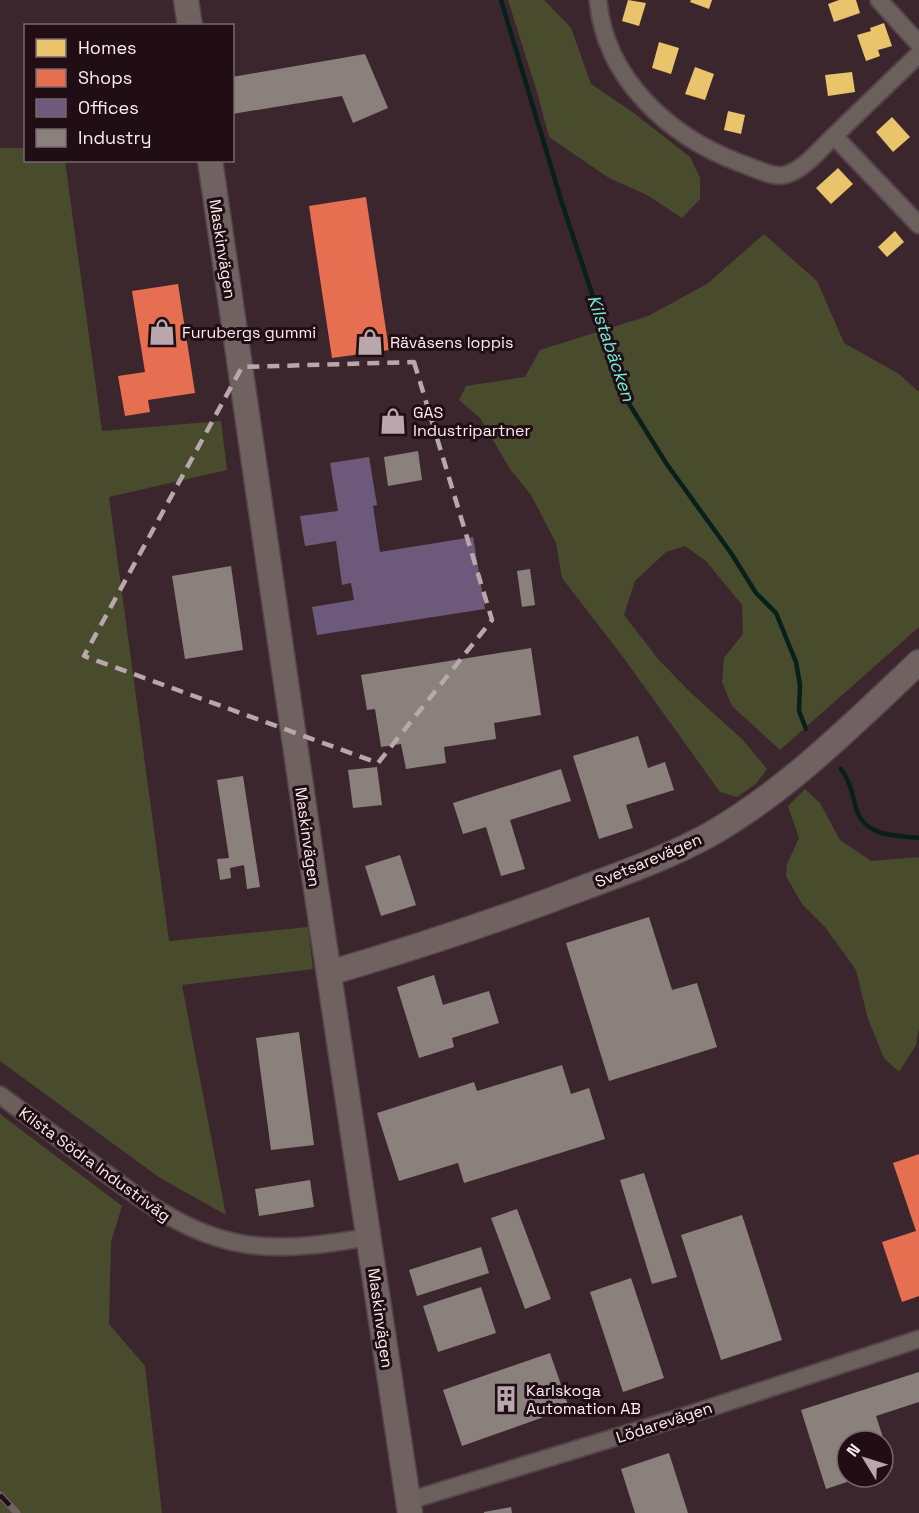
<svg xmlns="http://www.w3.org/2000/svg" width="919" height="1513" viewBox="0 0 919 1513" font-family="'Space Grotesk',sans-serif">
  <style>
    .green { fill: #484c2d }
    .homes { fill: #e9c46a }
    .shops { fill: #e76f51 }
    .offices { fill: #6d597a }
    .industry { fill: #8a817c }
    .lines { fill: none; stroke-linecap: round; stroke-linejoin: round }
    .stream { stroke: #07201c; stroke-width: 4.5 }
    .street-casing { stroke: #55444a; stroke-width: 20 }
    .secondary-casing { stroke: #55444a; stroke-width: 27 }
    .street { stroke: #6c605d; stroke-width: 16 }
    .secondary { stroke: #706260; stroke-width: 24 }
    .rail-casing { stroke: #706264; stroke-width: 7 }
    .rail { stroke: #200e14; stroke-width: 4.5; stroke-dasharray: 14; stroke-linecap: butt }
    .marked { fill: none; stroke: #b9a7ad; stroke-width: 4.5; stroke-dasharray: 12 8; stroke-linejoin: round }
    .labels { text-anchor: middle; stroke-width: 6; stroke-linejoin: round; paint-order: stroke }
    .street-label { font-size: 16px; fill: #fdedf1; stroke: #200e14 }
    .poi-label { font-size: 16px; fill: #fdedf1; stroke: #200e14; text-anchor: start }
    .water-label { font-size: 18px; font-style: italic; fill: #6cf1d8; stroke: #200e14 }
  </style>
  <rect width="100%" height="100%" fill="#3c262e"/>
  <g class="green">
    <polygon points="508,0 544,0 549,5 571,28 591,84 631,111 690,157 700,178 700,199 682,218 647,195 609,178 549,137 537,92"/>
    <polygon points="0,148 25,148 26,160 65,161 102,431 221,421 227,470 109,497 169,941 308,927 313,969 182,985 226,1215 160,1178 0,1061"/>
    <polygon points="764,234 817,281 844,343 899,374 919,392 919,627 780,750 732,706 722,682 724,658 743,634 742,605 706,561 685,546 666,552 635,581 624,615 658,659 691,693 743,740 767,769 756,784 737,797 720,792 623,657 562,578 556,543 531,495 510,469 480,418 459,400 466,386 525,377 540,350 648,316 707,284"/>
    <polygon points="805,789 820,803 840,840 871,861 919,857 919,1028 916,1045 899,1072 884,1058 868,1019 856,970 825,927 802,904 786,876 787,864 799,838 788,806"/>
    <polygon points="0,1114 122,1206 111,1242 109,1324 145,1366 162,1513 0,1513"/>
  </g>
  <g class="homes">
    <polygon points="628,0 646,3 639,26 622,21"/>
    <polygon points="691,0 712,0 709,9 690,2"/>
    <polygon points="839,0 856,0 860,13 834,22 828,4"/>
    <polygon points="884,23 892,46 878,50 880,56 866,61 857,35 871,31 870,28"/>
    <polygon points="659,42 679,48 671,74 652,68"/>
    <polygon points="695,67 714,74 705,100 685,94"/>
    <polygon points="852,72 855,92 828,96 825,75"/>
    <polygon points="728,111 745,115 741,134 724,130"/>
    <polygon points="892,117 910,137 893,152 876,132"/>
    <polygon points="838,168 853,184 831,204 816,188"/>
    <polygon points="895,231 904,242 887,257 878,247"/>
  </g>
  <g class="shops">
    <polygon points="366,197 389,350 332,358 309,206"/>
    <polygon points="178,284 195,393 148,400 150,412 125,416 118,376 145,372 132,291"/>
    <polygon points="919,1154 919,1296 902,1302 882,1242 916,1231 893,1163"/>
  </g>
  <polygon class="offices" points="369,457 377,505 373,506 380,552 473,537 485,609 317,635 312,607 354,600 351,583 342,585 336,541 305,546 300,516 338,511 330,463"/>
  <g class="industry">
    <polygon points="365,54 388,108 353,123 342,96 232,114 232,77"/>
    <polygon points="418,451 422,480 388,486 384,457"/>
    <polygon points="231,566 243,650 185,659 172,576"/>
    <polygon points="530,569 535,605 522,607 517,571"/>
    <polygon points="531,648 541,715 494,723 496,739 444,747 446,763 406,769 401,744 381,747 375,709 367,710 361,675"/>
    <polygon points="638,736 648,768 665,762 674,790 626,805 633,828 599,839 573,756"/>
    <polygon points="377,767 382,805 353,808 348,770"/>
    <polygon points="561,769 571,801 510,820 525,869 501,876 486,827 463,834 453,803"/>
    <polygon points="243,776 260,887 247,889 244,865 230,868 231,878 220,880 217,859 229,858 217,780"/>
    <polygon points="400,855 416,905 381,916 365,866"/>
    <polygon points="649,917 672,990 697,983 717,1047 609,1081 566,943"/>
    <polygon points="434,975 443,1005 489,991 499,1023 452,1038 454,1047 419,1058 397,987"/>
    <polygon points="299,1032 314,1145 271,1150 256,1038"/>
    <polygon points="562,1065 571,1094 589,1088 605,1139 464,1183 458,1163 399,1181 377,1113 474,1082 477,1091"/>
    <polygon points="644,1173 677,1277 652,1284 620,1180"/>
    <polygon points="310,1180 314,1207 259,1216 255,1189"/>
    <polygon points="517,1209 551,1299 525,1309 491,1218"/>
    <polygon points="742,1215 782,1340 721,1360 681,1235"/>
    <polygon points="481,1247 489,1273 417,1296 409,1270"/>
    <polygon points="631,1278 664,1378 623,1392 590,1292"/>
    <polygon points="481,1287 496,1333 438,1352 423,1306"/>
    <polygon points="550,1353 569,1408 462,1446 443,1390"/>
    <polygon points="919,1372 919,1402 876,1416 893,1468 883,1471 883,1441 847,1441 847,1477 862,1477 826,1489 801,1410"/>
    <polygon points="669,1453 688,1513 635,1513 621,1469"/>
    <polygon points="511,1507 512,1513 484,1513 484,1512"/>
  </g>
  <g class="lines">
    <g class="stream">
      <polyline points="501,0 562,203 628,402 666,463 731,553 756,593 776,613 796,662 800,685 799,711 806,729"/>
      <path d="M841,769C850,781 852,793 856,808C864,837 894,835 919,838"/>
    </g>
    <defs>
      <g id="street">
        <path d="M598,0C605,79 670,137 740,163C751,167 774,178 784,175C803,171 820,149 834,136"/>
        <polyline points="879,0 919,44"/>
        <polyline points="919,54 834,136 919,225"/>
        <path d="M0,1095C31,1118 61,1140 92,1163C143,1201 194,1241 260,1246C297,1249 333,1243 369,1237"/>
        <polyline points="408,1501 688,1415 919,1339"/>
      </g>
      <g id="secondary">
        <polyline points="186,0 190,26"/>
        <polyline points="210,160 315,882 410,1513"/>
        <path d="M329,973C415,948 499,920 583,888C626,872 669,857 709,835C788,790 853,724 919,662"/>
      </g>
    </defs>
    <use href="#street" class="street-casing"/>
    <use href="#secondary" class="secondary-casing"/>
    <use href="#street" class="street"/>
    <use href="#secondary" class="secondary"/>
    <defs>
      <polyline id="rail" points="0,1495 17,1513"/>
    </defs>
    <use href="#rail" class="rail-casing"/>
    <use href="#rail" class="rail"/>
  </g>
  <path class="marked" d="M414,362L492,620L378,763L84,656L242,367Z"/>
  <defs>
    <symbol id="shop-bare" viewBox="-9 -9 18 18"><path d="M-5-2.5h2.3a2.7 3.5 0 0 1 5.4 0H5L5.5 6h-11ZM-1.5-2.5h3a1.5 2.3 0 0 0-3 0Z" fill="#b9a7ad" stroke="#200e14" stroke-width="2.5" paint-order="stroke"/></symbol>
    <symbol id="building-bare" viewBox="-9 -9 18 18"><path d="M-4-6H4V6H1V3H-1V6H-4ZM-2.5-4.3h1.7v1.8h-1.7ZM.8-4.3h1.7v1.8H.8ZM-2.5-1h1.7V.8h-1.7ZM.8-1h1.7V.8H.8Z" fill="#b9a7ad" stroke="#200e14" stroke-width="2.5" paint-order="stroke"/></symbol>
  </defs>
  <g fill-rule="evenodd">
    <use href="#shop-bare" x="143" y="313" width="38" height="38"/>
    <use href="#shop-bare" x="351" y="323" width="38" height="38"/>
    <use href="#shop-bare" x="374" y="402" width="38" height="38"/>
    <use href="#building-bare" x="487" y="1380" width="38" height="38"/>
  </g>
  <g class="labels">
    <g class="street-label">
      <text transform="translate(223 249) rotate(81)" y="6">Maskinvägen</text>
      <text transform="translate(308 837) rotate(82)" y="6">Maskinvägen</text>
      <text transform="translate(648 860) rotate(-23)" y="6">Svetsarevägen</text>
      <text transform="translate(95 1164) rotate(36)" y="6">Kilsta Södra Industriväg</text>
      <text transform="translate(381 1318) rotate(82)" y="6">Maskinvägen</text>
      <text transform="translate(664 1422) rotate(-18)" y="6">Lödarevägen</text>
    </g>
    <g class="poi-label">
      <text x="182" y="338">Furubergs gummi</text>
      <text x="390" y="348">Rävåsens loppis</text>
      <text x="413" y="418">GAS<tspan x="413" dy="18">Industripartner</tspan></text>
      <text x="526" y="1396">Karlskoga<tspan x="526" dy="18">Automation AB</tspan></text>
    </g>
    <g class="water-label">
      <text transform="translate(611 348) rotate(71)" y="6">Kilstabäcken</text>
    </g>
  </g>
  <rect x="24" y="24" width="210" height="138" fill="#200e14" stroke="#78676c" stroke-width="1.5"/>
  <rect x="36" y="39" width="30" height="18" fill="#e9c46a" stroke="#78676c" stroke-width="1.5"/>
  <text x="78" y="54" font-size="18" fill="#fdedf1">Homes</text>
  <rect x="36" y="69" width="30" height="18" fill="#e76f51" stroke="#78676c" stroke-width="1.5"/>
  <text x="78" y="84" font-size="18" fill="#fdedf1">Shops</text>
  <rect x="36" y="99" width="30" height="18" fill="#6d597a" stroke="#78676c" stroke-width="1.5"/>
  <text x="78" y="114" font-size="18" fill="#fdedf1">Offices</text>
  <rect x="36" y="129" width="30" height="18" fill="#8a817c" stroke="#78676c" stroke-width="1.5"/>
  <text x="78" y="144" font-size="18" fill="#fdedf1">Industry</text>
  <g transform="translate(865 1459) rotate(308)"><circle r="28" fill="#200e14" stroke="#78676c" stroke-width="1.5"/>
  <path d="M0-4.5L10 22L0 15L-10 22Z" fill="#b9a7ad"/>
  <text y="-9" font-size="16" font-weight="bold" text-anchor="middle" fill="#fdedf1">N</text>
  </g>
</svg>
